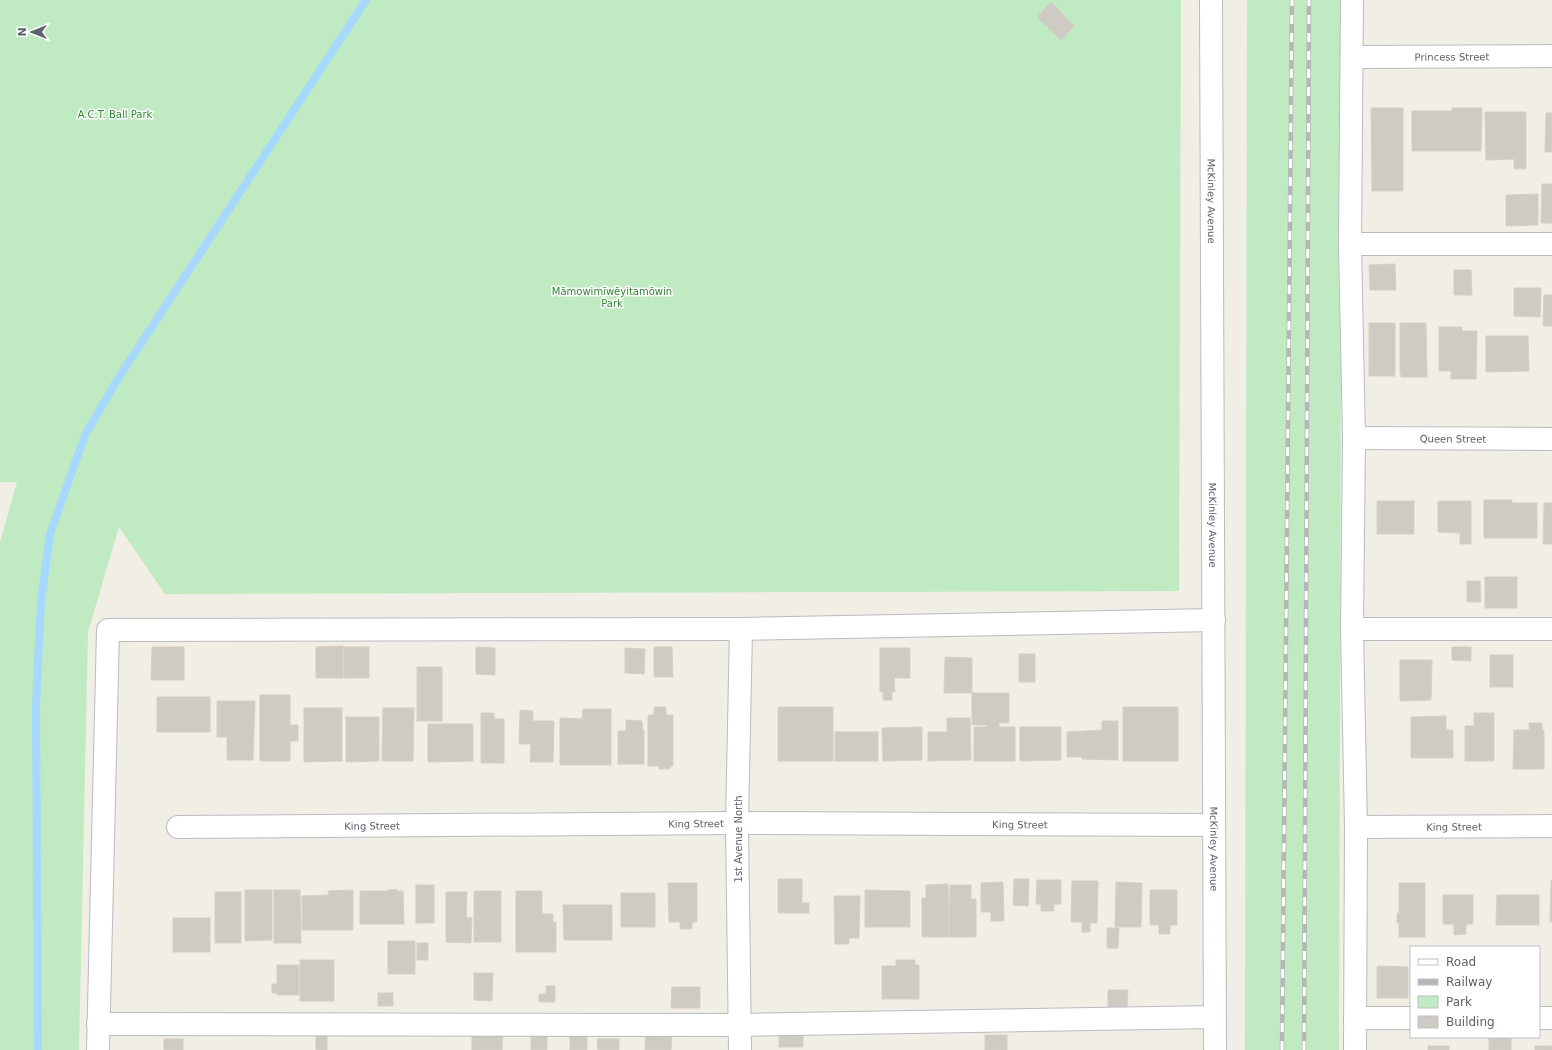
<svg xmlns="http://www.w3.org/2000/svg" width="1552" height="1050" viewBox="0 0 1552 1050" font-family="'DejaVu Sans',sans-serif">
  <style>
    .green { fill: #c0eac1 }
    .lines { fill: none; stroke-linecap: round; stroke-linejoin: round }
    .stream { stroke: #a7d8ff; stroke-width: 8 }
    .building { fill: #cecbc4; stroke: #d6d0c3 }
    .minor-casing { stroke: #b8bbc0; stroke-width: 24 }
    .minor { stroke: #fff; stroke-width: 22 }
    .rail-casing { stroke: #b5b6b7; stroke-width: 4.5 }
    .rail { stroke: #fff; stroke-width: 3; stroke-dasharray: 9; stroke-linecap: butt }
    .labels { text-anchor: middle; stroke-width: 3; stroke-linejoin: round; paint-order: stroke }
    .street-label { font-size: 10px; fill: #5d6267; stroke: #fff }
    .park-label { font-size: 10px; fill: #2e8532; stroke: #fff }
  </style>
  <rect width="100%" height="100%" fill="#f1eee6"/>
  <g class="green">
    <polygon points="0,0 1181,0 1179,591 165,594 119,527 88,632 79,1050 0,1050 0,542 17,482 0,482"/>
    <polygon points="1247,0 1342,0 1339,1050 1245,1050"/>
  </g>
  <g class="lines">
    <polyline class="stream" points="38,1050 36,705 41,601 50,534 85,435 119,377 366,0"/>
  </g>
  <g class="building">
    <polygon points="1051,2 1074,26 1061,40 1037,17"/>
    <polygon points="1371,108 1403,108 1403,191 1372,191"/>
    <polygon points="1452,108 1482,108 1481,151 1412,151 1412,111 1452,111"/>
    <polygon points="1485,112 1526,112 1526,169 1514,169 1514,159 1486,160"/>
    <polygon points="1546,113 1552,113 1552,152 1545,152"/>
    <polygon points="1542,184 1552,184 1552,223 1541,223"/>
    <polygon points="1538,194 1538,225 1506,226 1506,195"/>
    <polygon points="1395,264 1396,290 1370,290 1369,265"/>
    <polygon points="1454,270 1471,270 1472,295 1454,295"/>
    <polygon points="1514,288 1541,288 1540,317 1514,316"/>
    <polygon points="1544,295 1552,295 1552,326 1543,326"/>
    <rect x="1369" y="323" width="26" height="53"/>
    <polygon points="1400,323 1426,323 1427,377 1401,377 1401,374 1400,374"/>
    <polygon points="1439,327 1462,327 1462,331 1477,331 1476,379 1451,379 1451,371 1439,371"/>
    <polygon points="1486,336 1528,336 1529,371 1486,372"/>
    <polygon points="1484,500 1512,500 1512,503 1537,503 1537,538 1484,538"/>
    <rect x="1377" y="501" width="37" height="33"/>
    <polygon points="1438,501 1471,501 1471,544 1460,544 1460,533 1438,532"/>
    <polygon points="1544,503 1552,503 1552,544 1543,544"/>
    <rect x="1485" y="577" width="32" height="31"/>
    <polygon points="1467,581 1480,581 1481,602 1467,602"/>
    <polygon points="343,646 343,678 316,678 316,647"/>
    <polygon points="152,647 184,647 184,680 151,680"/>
    <rect x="344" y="647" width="25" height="31"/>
    <polygon points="476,647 495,648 495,675 476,674"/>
    <polygon points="654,647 672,647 673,677 654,677"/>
    <polygon points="1452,647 1471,647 1471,661 1452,660"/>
    <polygon points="625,648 645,649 644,674 625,673"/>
    <polygon points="880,648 910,648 910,678 894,678 895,692 892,692 892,700 883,700 883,692 880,692"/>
    <rect x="1019" y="654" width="16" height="28"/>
    <rect x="1490" y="655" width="23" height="32"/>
    <polygon points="945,657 972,658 972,693 944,693"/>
    <polygon points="1400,660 1432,660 1431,700 1400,701"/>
    <rect x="417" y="667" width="25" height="54"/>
    <polygon points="972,693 1009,693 1009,723 999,723 999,727 1015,727 1015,761 974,761 974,727 987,727 987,725 972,725"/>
    <polygon points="260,695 290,695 290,725 298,725 298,741 290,741 290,761 260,761"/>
    <rect x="157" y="697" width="53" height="35"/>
    <polygon points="217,701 255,701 253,760 227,760 227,737 217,737"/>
    <polygon points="654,707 666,707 666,715 673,715 673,766 670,766 670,769 659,769 659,766 648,766 648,715 654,715"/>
    <rect x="778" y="707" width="55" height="54"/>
    <rect x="1123" y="707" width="55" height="54"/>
    <polygon points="304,708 342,708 342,761 304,762"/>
    <polygon points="383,708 414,708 413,761 382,761"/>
    <polygon points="583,709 611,709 611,765 560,765 560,718 582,719"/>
    <polygon points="520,710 533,711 533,721 554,721 553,762 530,762 531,744 519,744"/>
    <polygon points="481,713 494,713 494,719 504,719 504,763 481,763"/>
    <polygon points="1474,713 1494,713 1494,761 1465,761 1465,726 1474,726"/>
    <polygon points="1446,716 1446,730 1453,730 1453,758 1411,758 1411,717"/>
    <polygon points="346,717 379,717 379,761 346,762"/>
    <polygon points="947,718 970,718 971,760 928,761 928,732 947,732"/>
    <polygon points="626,720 642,721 643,731 644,731 644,764 618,764 618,731 626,731"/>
    <polygon points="1102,721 1118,721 1118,760 1082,759 1082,757 1067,757 1067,732 1102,730"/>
    <polygon points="1529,723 1542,723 1542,730 1544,730 1544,769 1513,769 1514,730 1529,730"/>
    <polygon points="428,724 473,724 473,761 428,762"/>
    <polygon points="922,727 922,760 883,761 882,728"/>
    <polygon points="1020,727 1061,727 1061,760 1020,761"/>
    <rect x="835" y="732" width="43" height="29"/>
    <polygon points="778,879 802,879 802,903 809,903 809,913 778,913"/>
    <polygon points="1014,879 1029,879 1028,906 1013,905"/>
    <polygon points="1037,880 1061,880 1061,904 1054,904 1054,911 1041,911 1041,904 1036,904"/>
    <polygon points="1551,880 1552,880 1552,922 1550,922"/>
    <polygon points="1072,881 1098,881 1097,923 1090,923 1090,932 1082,932 1082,922 1071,922"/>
    <polygon points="1003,882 1004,921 991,921 991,912 981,912 981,883"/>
    <polygon points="1116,882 1142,883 1141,927 1115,927"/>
    <polygon points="668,883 697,883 697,922 692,922 692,929 680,929 680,922 669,922"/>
    <polygon points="1399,883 1425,883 1425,937 1399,937 1399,923 1397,923 1397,913 1399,913"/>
    <polygon points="948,884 949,937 922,937 922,898 926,898 926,885"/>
    <rect x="416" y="885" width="18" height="38"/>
    <polygon points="950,885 971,885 971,899 976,899 976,937 949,937"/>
    <polygon points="397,889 397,891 403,891 404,924 360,924 360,891 388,891 388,890"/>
    <polygon points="245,890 272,890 272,940 245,941"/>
    <polygon points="274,890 300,890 301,943 274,943"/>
    <polygon points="353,890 353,930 302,930 302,896 329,895 328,891"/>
    <polygon points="865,890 910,891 910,927 865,927"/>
    <polygon points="1150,890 1177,890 1177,925 1170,925 1170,934 1159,934 1159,925 1150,925"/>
    <rect x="474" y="891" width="27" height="51"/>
    <polygon points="516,891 542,891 542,914 553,914 553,922 556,922 556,952 516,952"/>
    <rect x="215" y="892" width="26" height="51"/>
    <polygon points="446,892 467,892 466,917 472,918 471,943 446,942"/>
    <rect x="621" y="893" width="34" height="34"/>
    <polygon points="1443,895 1473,895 1473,924 1466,924 1466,934 1454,935 1454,924 1443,924"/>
    <polygon points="1497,895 1539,895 1539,925 1496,925"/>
    <polygon points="834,896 860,896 859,938 849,938 849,944 835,944"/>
    <polygon points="563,905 612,905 612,940 564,940"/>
    <rect x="173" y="918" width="37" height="34"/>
    <polygon points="1107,928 1119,928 1118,948 1107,948"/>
    <rect x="388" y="941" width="27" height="33"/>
    <rect x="417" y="943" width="11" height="17"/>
    <rect x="300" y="960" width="34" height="41"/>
    <polygon points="896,960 915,960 915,965 919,965 919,999 882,999 882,966 896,966"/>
    <polygon points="277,965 299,965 299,995 277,995 277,993 272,993 272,984 277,984"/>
    <polygon points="1377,966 1408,967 1408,998 1377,998"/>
    <polygon points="474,973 493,973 492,1001 474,1000"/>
    <polygon points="546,986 555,986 555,1002 539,1002 539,994 546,994"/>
    <polygon points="672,987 700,987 700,1008 671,1008"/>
    <polygon points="1108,990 1128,990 1127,1007 1108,1007"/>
    <rect x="378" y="993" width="15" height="13"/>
    <polygon points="646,1029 672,1029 671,1050 645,1050"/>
    <rect x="779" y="1029" width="24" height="18"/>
    <rect x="316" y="1032" width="11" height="18"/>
    <polygon points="472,1033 503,1034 502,1050 472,1050"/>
    <rect x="985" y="1035" width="22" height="15"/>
    <rect x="531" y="1036" width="16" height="14"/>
    <rect x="570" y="1036" width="17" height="14"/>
    <rect x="1489" y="1037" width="22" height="13"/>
    <rect x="164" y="1039" width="19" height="11"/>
    <polygon points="597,1039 619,1039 619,1050 598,1050"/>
    <rect x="1428" y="1046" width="21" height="4"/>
    <rect x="1535" y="1046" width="17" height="4"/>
  </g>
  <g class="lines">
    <defs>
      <g id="minor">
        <path id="s1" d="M1211,0L1215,1050"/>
        <polyline points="1352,0 1350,244 1354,438 1352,629 1356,827 1355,1050"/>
        <path id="s2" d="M1352,57L1552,56"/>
        <polyline points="1350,244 1552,244"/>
        <path id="s3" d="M1354,438L1552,439"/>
        <polyline points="1352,629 1552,629"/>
        <path id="s4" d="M178,827L737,823L1214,825"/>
        <path id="s5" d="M1356,827L1552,826"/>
        <polyline points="1355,1018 1411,1018"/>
        <polyline points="1539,1018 1552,1018"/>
        <polyline points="98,1024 739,1025 1215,1017"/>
        <polyline points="98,1050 108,630 741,629 1214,620"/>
        <polyline points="740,1050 737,823 741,629"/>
      </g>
    </defs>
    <use href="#minor" class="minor-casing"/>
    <use href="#minor" class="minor"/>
    <defs>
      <g id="rail">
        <polyline points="1282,1050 1292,0"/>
        <polyline points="1304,1050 1309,0"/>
      </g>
    </defs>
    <use href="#rail" class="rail-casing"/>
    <use href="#rail" class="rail"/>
  </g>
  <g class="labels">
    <g class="street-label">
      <text dy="4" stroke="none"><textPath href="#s2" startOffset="100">Princess Street</textPath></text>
      <text dy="4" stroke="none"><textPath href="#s1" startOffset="201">McKinley Avenue</textPath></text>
      <text dy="4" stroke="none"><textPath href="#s3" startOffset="99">Queen Street</textPath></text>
      <text dy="4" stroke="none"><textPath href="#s1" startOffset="525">McKinley Avenue</textPath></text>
      <text dy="4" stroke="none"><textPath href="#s4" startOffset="518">King Street</textPath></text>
      <text dy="4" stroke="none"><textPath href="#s4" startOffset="842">King Street</textPath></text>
      <text dy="4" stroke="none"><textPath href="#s4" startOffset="194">King Street</textPath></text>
      <text dy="4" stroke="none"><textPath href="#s5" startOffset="98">King Street</textPath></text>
      <text transform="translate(738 839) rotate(-90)" y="4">1st Avenue North</text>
      <text dy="4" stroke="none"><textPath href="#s1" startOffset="849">McKinley Avenue</textPath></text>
    </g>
    <g class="park-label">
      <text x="115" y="118">A.C.T. Ball Park</text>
      <text x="612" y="295">Māmowimīwēyitamōwin<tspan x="612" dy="12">Park</tspan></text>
    </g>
  </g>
  <rect x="1410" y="946" width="130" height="92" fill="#ffffff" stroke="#bec0c2"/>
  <rect x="1418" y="959" width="20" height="6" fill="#ffffff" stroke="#bec0c2"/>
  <text x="1446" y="966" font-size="12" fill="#5d6267">Road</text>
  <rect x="1418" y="979" width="20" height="6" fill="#b5b6b7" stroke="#bec0c2"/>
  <text x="1446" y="986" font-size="12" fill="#5d6267">Railway</text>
  <rect x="1418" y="996" width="20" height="12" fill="#c0eac1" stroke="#bec0c2"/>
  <text x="1446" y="1006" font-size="12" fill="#5d6267">Park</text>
  <rect x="1418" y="1016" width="20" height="12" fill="#cecbc4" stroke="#bec0c2"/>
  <text x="1446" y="1026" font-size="12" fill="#5d6267">Building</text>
  <g transform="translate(32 32) rotate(270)" stroke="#ffffff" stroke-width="3" paint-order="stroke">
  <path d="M0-3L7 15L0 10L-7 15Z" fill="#5d6267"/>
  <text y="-6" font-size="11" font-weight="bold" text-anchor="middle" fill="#5d6267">N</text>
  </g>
</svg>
